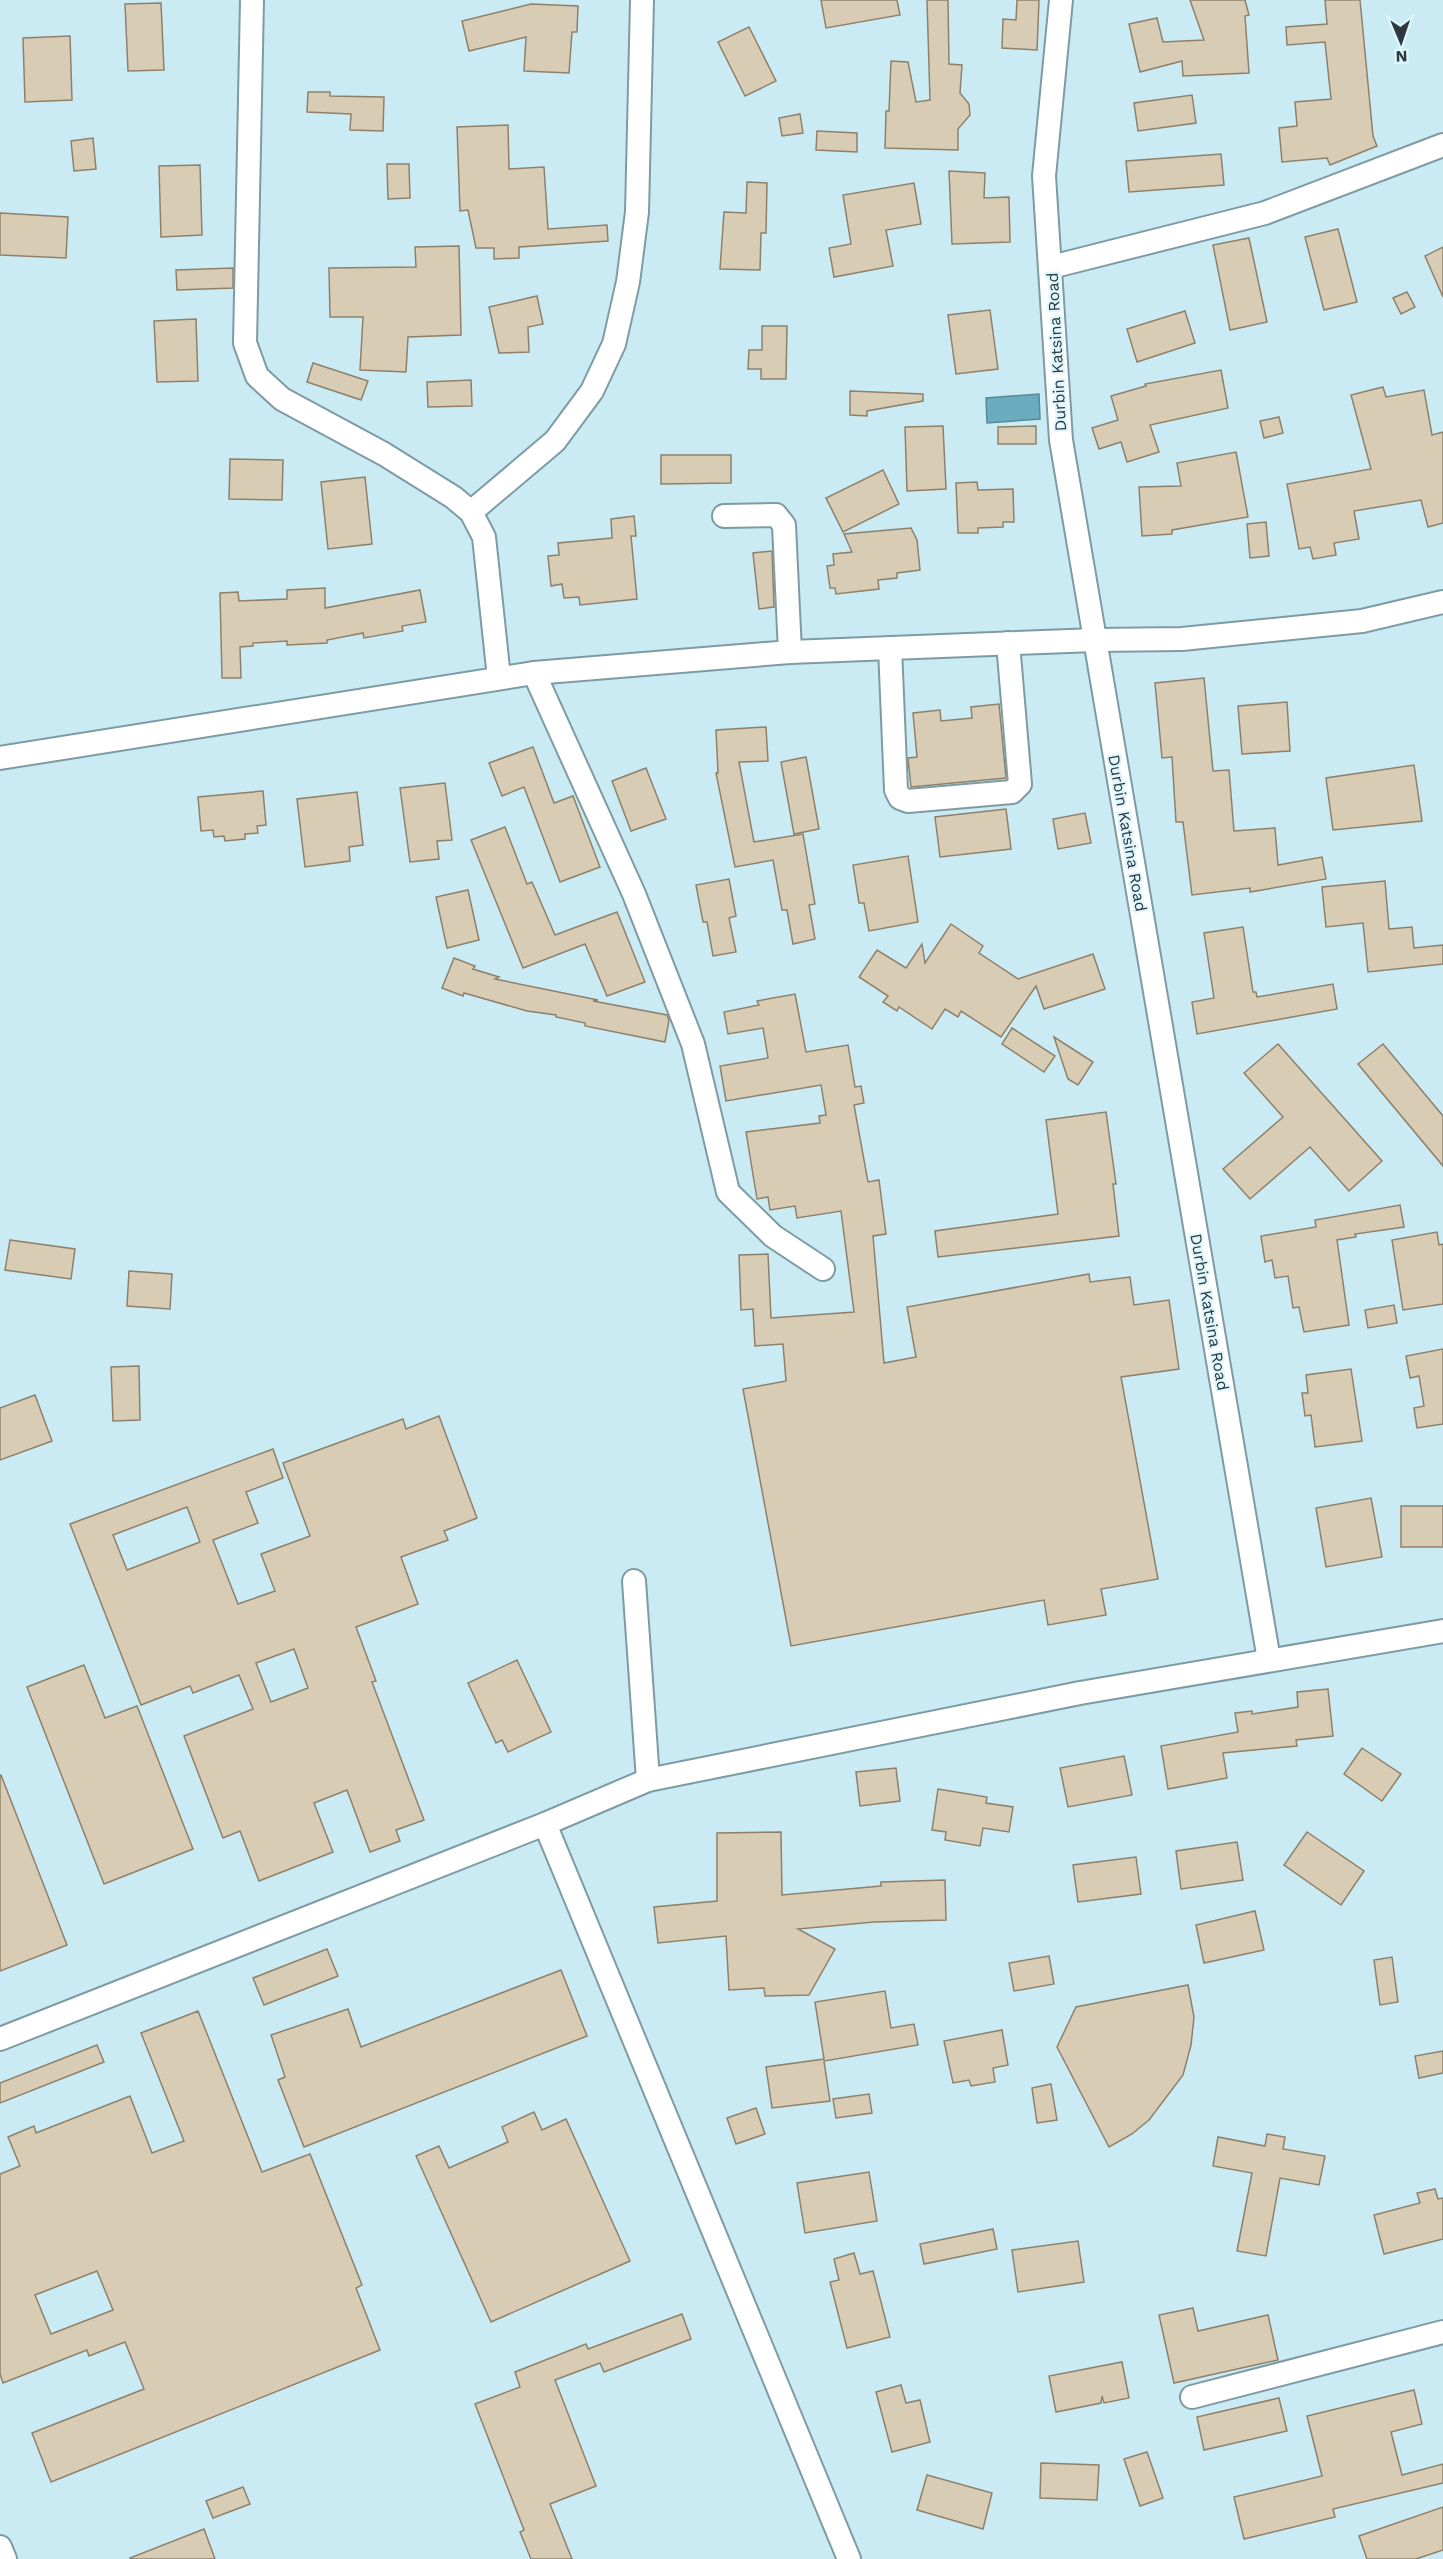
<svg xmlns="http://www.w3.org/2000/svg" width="1443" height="2559" viewBox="0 0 1443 2559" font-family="'Work Sans',sans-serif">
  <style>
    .water { fill: #6bacbf; stroke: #588a98; stroke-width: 1.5 }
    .building { fill: #d9ccb4; stroke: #8e816b; stroke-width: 1.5; fill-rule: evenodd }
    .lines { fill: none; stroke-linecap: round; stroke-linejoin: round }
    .minor-casing { stroke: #7e9ba4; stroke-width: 26 }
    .minor { stroke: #fff; stroke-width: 22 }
    .labels { text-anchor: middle; stroke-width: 4.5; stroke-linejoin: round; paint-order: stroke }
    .street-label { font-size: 16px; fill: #2d393d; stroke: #def7fe }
  </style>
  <rect width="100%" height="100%" fill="#cbebf4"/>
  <polygon class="water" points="1039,394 1040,419 987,423 986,398"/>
  <g class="building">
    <polygon points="821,0 897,0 900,15 826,28"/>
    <polygon points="927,0 948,0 949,64 962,65 960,93 969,104 970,115 958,129 958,150 885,148 886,111 889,111 891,61 908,62 916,102 930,100"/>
    <polygon points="1017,0 1039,0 1037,50 1002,48 1003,19 1016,20"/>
    <polygon points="1190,0 1245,0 1249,15 1245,16 1249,73 1183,76 1182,61 1140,72 1129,24 1157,18 1163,42 1204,40"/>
    <polygon points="1325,0 1360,0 1373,136 1377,146 1330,165 1327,158 1282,162 1279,128 1297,126 1295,102 1331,99 1325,42 1287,45 1286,27 1327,24"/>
    <polygon points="161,3 164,70 128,71 125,4"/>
    <polygon points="531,4 578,6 577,32 572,32 569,73 524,71 526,37 469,51 462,21"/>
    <polygon points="749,27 776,81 745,96 718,42"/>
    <polygon points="70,36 72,100 25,102 23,38"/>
    <polygon points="308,92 330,92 330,96 384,97 383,131 350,130 351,114 307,112"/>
    <polygon points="1192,95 1196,123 1138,131 1134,103"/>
    <polygon points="800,114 803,133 782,136 779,118"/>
    <polygon points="508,125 509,169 544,167 548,229 607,225 608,241 519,247 519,258 494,259 494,248 476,248 468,210 460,211 457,127"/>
    <polygon points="817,131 857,133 857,152 816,150"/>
    <polygon points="93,138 96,169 74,171 71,141"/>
    <polygon points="1221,154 1224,185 1129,192 1126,161"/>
    <polygon points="387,164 409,164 410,198 388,199"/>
    <polygon points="200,165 202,235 161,237 159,166"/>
    <polygon points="949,171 985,173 984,198 1009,197 1010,242 952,244"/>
    <polygon points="747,182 767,183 766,233 761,233 760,270 720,269 724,212 746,213"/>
    <polygon points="914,183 921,224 886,230 893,266 834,277 829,248 851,244 843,195"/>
    <polygon points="0,213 68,217 66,258 0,255"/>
    <polygon points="1338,229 1357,302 1324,310 1305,237"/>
    <polygon points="1249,238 1267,322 1230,330 1213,245"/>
    <polygon points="459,246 461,335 408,337 406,372 360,370 363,317 330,317 329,268 416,267 415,247"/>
    <polygon points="1443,247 1443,297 1425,256"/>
    <polygon points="233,268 233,288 177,290 176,270"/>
    <polygon points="1407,292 1415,307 1401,314 1393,298"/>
    <polygon points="537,296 543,324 528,327 529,352 499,353 489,307"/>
    <polygon points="990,310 998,369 956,374 948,315"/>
    <polygon points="1185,311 1195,343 1137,362 1127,329"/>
    <polygon points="196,319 198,381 157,382 154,321"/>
    <polygon points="762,326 787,326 786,379 761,379 761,369 748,369 749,350 762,350"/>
    <polygon points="313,363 368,381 361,400 307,382"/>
    <polygon points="1221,370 1228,408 1150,425 1159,452 1127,462 1121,442 1099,449 1092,428 1118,420 1111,396 1146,386 1145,384"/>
    <polygon points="471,380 472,406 428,407 427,382"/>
    <polygon points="1383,387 1386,397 1424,390 1432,435 1443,432 1443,523 1428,527 1421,500 1354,511 1359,539 1334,543 1336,555 1313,559 1310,547 1299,549 1287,484 1371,469 1351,395"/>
    <polygon points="850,391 923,394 923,401 867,411 867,416 850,415"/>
    <polygon points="1279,417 1283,433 1264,438 1260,421"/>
    <polygon points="943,426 946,489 907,491 905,427"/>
    <polygon points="1036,426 1036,444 998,444 998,427"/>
    <polygon points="1236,452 1248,517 1172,530 1172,534 1142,536 1139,487 1181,486 1177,463"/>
    <polygon points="661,455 731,455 731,483 661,484"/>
    <polygon points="230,459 283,460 282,500 229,499"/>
    <polygon points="883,470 899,504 843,532 826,498"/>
    <polygon points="365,477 372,544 328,549 321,482"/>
    <polygon points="977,482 978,490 1013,489 1014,522 1003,522 1003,527 978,528 978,533 958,533 956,483"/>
    <polygon points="634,516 636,536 631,536 637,599 580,605 579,597 564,598 562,584 551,586 548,556 559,555 558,543 612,538 611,519"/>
    <polygon points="1266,522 1269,556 1250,558 1247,524"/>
    <polygon points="911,528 917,540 920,570 897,573 897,578 878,580 879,589 836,594 835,588 830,588 827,566 834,565 833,554 852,552 844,534"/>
    <polygon points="772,551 774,607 759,609 753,553"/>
    <polygon points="325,588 325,608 420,590 426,622 402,626 403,631 364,638 363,633 327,640 327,643 287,645 287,641 253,643 253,646 240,647 241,678 222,678 220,593 238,592 239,601 287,599 287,590"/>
    <polygon points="1204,678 1213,771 1229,770 1234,831 1275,828 1278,865 1322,857 1326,879 1250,892 1250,888 1192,895 1183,822 1176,822 1172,757 1162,758 1155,683"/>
    <polygon points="1287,702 1290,751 1242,754 1238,706"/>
    <polygon points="999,704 1006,778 911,787 908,758 917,757 913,713 940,710 941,721 972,718 971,707"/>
    <polygon points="766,727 768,761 739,762 754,842 803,834 815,904 809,905 815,939 793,944 787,910 782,910 773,860 735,867 716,773 718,773 716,730"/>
    <polygon points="533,747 554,803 573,796 600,867 560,882 524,787 502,796 489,763"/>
    <polygon points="806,757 819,829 794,834 781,762"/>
    <polygon points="1414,765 1422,821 1333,830 1326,778"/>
    <polygon points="646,768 666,819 631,831 612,781"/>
    <polygon points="445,783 452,840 437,841 439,859 410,862 400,788"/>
    <polygon points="263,791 266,825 257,826 258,833 245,834 245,839 225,841 224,836 214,837 213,830 201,831 198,797"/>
    <polygon points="357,792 363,845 349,847 350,861 305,867 297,799"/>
    <polygon points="1006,809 1011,849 940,857 935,817"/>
    <polygon points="1085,813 1091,843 1058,849 1053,819"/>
    <polygon points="505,827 527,884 532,882 555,935 617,912 645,982 607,996 585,944 523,968 471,840"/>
    <polygon points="908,856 918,922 869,931 864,903 859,903 853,865"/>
    <polygon points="729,879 736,916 729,918 736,952 713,956 707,922 703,922 696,885"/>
    <polygon points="1385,881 1389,929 1412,927 1414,948 1443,945 1443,964 1368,972 1363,923 1326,927 1322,887"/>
    <polygon points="468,890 479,940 447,948 436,897"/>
    <polygon points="951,924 983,946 979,953 1018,979 1093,954 1105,989 1044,1009 1036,986 1001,1037 961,1011 958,1017 945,1009 932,1029 899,1007 897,1011 883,1002 888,996 859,977 877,950 906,968 922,944 925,963"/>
    <polygon points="1243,927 1253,992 1256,992 1257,997 1333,984 1337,1009 1197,1034 1192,1002 1214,998 1204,933"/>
    <polygon points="454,958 475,966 473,969 499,977 495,979 598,1000 593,1001 667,1015 669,1020 665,1042 585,1026 585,1023 556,1017 556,1015 527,1011 464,993 463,996 442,988"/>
    <polygon points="795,994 806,1052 848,1045 855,1087 861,1086 864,1103 854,1105 868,1182 879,1180 886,1234 873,1236 884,1363 916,1357 907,1307 1089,1274 1090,1282 1130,1277 1134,1305 1169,1300 1179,1369 1121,1377 1158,1579 1101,1589 1106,1615 1048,1625 1044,1600 791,1646 743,1389 786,1381 783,1344 755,1346 753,1309 741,1310 739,1255 768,1254 771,1318 854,1312 841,1211 797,1218 795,1206 770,1210 768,1197 757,1199 746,1132 820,1123 819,1116 826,1115 821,1085 726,1101 720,1066 768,1058 763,1028 728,1034 724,1012 759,1005 757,1001"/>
    <polygon points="1012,1028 1055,1056 1044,1072 1002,1044"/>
    <polygon points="1054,1037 1093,1062 1078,1085 1068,1079"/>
    <polygon points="1278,1044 1382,1161 1349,1191 1310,1147 1250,1199 1223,1169 1283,1117 1244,1073"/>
    <polygon points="1383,1044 1443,1116 1443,1166 1358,1064"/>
    <polygon points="1106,1112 1116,1184 1113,1184 1119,1236 938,1257 935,1231 1058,1214 1046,1120"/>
    <polygon points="1400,1205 1404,1227 1355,1234 1356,1237 1337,1240 1349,1325 1304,1332 1299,1307 1293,1308 1288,1276 1275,1278 1272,1260 1265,1262 1261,1236 1316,1227 1315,1220"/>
    <polygon points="1437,1232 1439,1245 1443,1244 1443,1304 1403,1310 1392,1240"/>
    <polygon points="10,1240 75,1249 71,1279 5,1270"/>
    <polygon points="129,1271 172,1274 170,1309 127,1306"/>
    <polygon points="1394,1305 1397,1323 1368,1328 1365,1310"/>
    <polygon points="1443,1349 1443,1424 1417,1428 1414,1408 1424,1406 1419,1376 1410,1378 1406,1356"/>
    <polygon points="139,1366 140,1420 113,1421 111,1367"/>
    <polygon points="1351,1369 1362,1441 1315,1447 1311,1415 1305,1416 1302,1393 1308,1393 1306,1375"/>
    <polygon points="35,1395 52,1441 0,1460 0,1408"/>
    <path d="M439,1416L477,1518L444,1531L448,1540L401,1557L418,1604L356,1627L376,1681L372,1682L424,1820L396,1830L400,1841L370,1852L347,1790L314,1803L333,1852L259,1881L240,1831L223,1838L184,1736L253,1709L239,1675L193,1693L190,1686L141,1705L70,1524L273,1449L283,1478L246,1492L258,1523L213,1540L238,1604L275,1591L261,1554L310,1536L283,1463L403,1419L406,1429ZM187,1507L200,1542L127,1570L113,1535ZM294,1649L308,1688L271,1702L256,1663Z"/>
    <polygon points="1371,1498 1382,1557 1326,1567 1316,1508"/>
    <rect x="1401" y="1506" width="42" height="41"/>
    <polygon points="517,1660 551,1732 508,1752 502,1740 496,1743 468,1683"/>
    <polygon points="84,1665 105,1718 137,1706 193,1849 104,1884 27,1687"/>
    <polygon points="1328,1689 1333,1736 1296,1740 1297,1746 1223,1753 1227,1778 1168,1789 1161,1746 1238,1732 1235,1713 1252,1711 1252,1714 1298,1707 1297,1692"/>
    <polygon points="1362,1748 1401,1774 1382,1801 1344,1774"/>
    <polygon points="1124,1756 1132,1795 1068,1807 1060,1768"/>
    <polygon points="896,1768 900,1801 860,1806 856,1772"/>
    <polygon points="1,1775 67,1945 0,1971 0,1776"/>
    <polygon points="938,1789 987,1797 986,1803 1013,1807 1009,1832 983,1828 980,1846 945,1840 946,1832 932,1830"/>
    <polygon points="781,1832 782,1895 881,1886 881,1882 945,1880 946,1920 874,1922 798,1929 835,1949 809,1995 765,1996 764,1988 729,1990 726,1936 658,1943 654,1907 717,1901 717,1833"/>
    <polygon points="1307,1832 1364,1871 1341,1905 1284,1865"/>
    <polygon points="1237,1842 1243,1880 1181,1889 1176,1851"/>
    <polygon points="1136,1857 1141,1894 1078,1902 1073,1865"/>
    <polygon points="1255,1911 1264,1950 1204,1963 1196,1925"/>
    <polygon points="327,1949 338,1976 264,2005 253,1978"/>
    <polygon points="1049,1956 1054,1984 1014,1991 1009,1963"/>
    <polygon points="1392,1957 1398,2002 1380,2005 1374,1960"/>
    <polygon points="561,1970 587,2036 304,2147 278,2080 285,2077 271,2035 348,2009 361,2047"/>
    <polygon points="1188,1985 1194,2017 1191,2045 1183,2075 1149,2120 1132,2134 1109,2147 1057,2047 1076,2007"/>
    <polygon points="885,1991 891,2028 914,2024 918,2045 824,2061 830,2101 772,2108 766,2067 824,2059 815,2002"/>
    <path d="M198,2011L262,2172L310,2154L362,2285L356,2288L380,2350L51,2482L32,2433L144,2389L125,2342L89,2356L87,2350L3,2383L0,2374V2174L20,2166L8,2137L34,2126L36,2133L130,2096L152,2153L184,2141L141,2033ZM97,2271L113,2310L51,2334L35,2295Z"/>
    <polygon points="1002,2030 1008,2065 993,2068 995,2082 971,2086 969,2080 953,2083 944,2041"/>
    <polygon points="97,2045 104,2062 0,2103 0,2083"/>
    <polygon points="1443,2051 1443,2073 1419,2078 1415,2056"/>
    <polygon points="1051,2084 1057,2120 1037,2123 1032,2088"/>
    <polygon points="869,2094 872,2113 836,2118 833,2099"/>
    <polygon points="756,2108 765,2134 736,2144 727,2118"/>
    <polygon points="534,2112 542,2130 566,2119 630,2261 491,2322 416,2156 439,2146 449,2168 508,2142 502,2127"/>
    <polygon points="1267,2134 1285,2137 1283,2149 1325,2156 1319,2185 1280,2178 1266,2256 1237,2251 1252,2173 1213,2166 1218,2137 1265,2146"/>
    <polygon points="869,2172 877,2221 805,2233 797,2183"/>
    <polygon points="1435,2189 1438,2199 1443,2198 1443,2239 1384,2254 1374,2215 1420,2203 1417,2193"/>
    <polygon points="993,2229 997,2249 924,2264 920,2244"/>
    <polygon points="1078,2241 1084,2282 1018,2292 1012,2250"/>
    <polygon points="854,2253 860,2274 873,2271 890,2337 847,2348 830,2282 839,2280 834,2259"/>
    <polygon points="1193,2308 1198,2331 1268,2315 1278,2360 1174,2383 1159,2315"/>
    <polygon points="682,2314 691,2339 604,2372 600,2363 555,2380 596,2486 550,2504 572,2559 531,2559 520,2532 524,2530 475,2404 520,2387 515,2372 586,2344 588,2349"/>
    <polygon points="1122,2362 1129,2398 1104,2403 1102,2396 1101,2403 1056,2412 1049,2376"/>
    <polygon points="901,2385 906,2403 920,2400 930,2442 892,2452 876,2392"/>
    <polygon points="1414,2390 1422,2424 1391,2432 1402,2475 1443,2464 1443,2483 1333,2509 1335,2517 1244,2539 1234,2497 1322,2476 1307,2416"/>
    <polygon points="1279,2398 1287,2431 1204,2450 1197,2417"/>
    <polygon points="1147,2452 1163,2498 1140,2506 1124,2459"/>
    <polygon points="1041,2463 1099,2465 1097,2500 1040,2498"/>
    <polygon points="927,2475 992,2493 983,2529 917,2510"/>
    <polygon points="243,2487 250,2504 213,2518 206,2501"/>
    <polygon points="1443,2507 1443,2550 1416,2559 1367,2559 1359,2536"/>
    <polygon points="204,2529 215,2559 131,2559 130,2558"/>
  </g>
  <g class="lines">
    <defs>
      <g id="minor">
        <polyline points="252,0 245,343 257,376 282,399 384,454 453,497 471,512 484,537 499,678"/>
        <polyline points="1061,0 1044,176 1061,440 1269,1660"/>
        <polyline points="1051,267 1265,213 1443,145"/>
        <polyline points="471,512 555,441 592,391 614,344 628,282 637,212 642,0"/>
        <polyline points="724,516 776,515 784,525 790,652"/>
        <polyline points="890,648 896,790 900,798 908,801 1012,792 1020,784 1008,643"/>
        <polyline points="534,673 634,894 693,1044 728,1192 773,1236 823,1269"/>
        <polyline points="0,758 534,673 790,652 1095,640 1182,639 1362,621 1443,602"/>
        <polyline points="634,1581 648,1780"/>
        <polyline points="545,1824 849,2559"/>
        <polyline points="0,2039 545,1824 648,1780 1080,1693 1443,1631"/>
        <polyline points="1192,2397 1443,2332"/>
        <polyline points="0,2547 5,2559"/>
      </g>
    </defs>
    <use href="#minor" class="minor-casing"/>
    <use href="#minor" class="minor"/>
  </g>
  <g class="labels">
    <g class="street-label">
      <text transform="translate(1056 352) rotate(-93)" y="6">Durbin Katsina Road</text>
      <text transform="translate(1128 833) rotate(80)" y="6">Durbin Katsina Road</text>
      <text transform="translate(1210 1312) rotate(80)" y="6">Durbin Katsina Road</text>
    </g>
  </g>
  <g transform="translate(1401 42) rotate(178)" stroke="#def7fe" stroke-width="4.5" paint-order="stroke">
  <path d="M0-4.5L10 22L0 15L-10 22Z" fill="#2d393d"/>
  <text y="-9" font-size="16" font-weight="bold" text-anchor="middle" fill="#2d393d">N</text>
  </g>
</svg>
